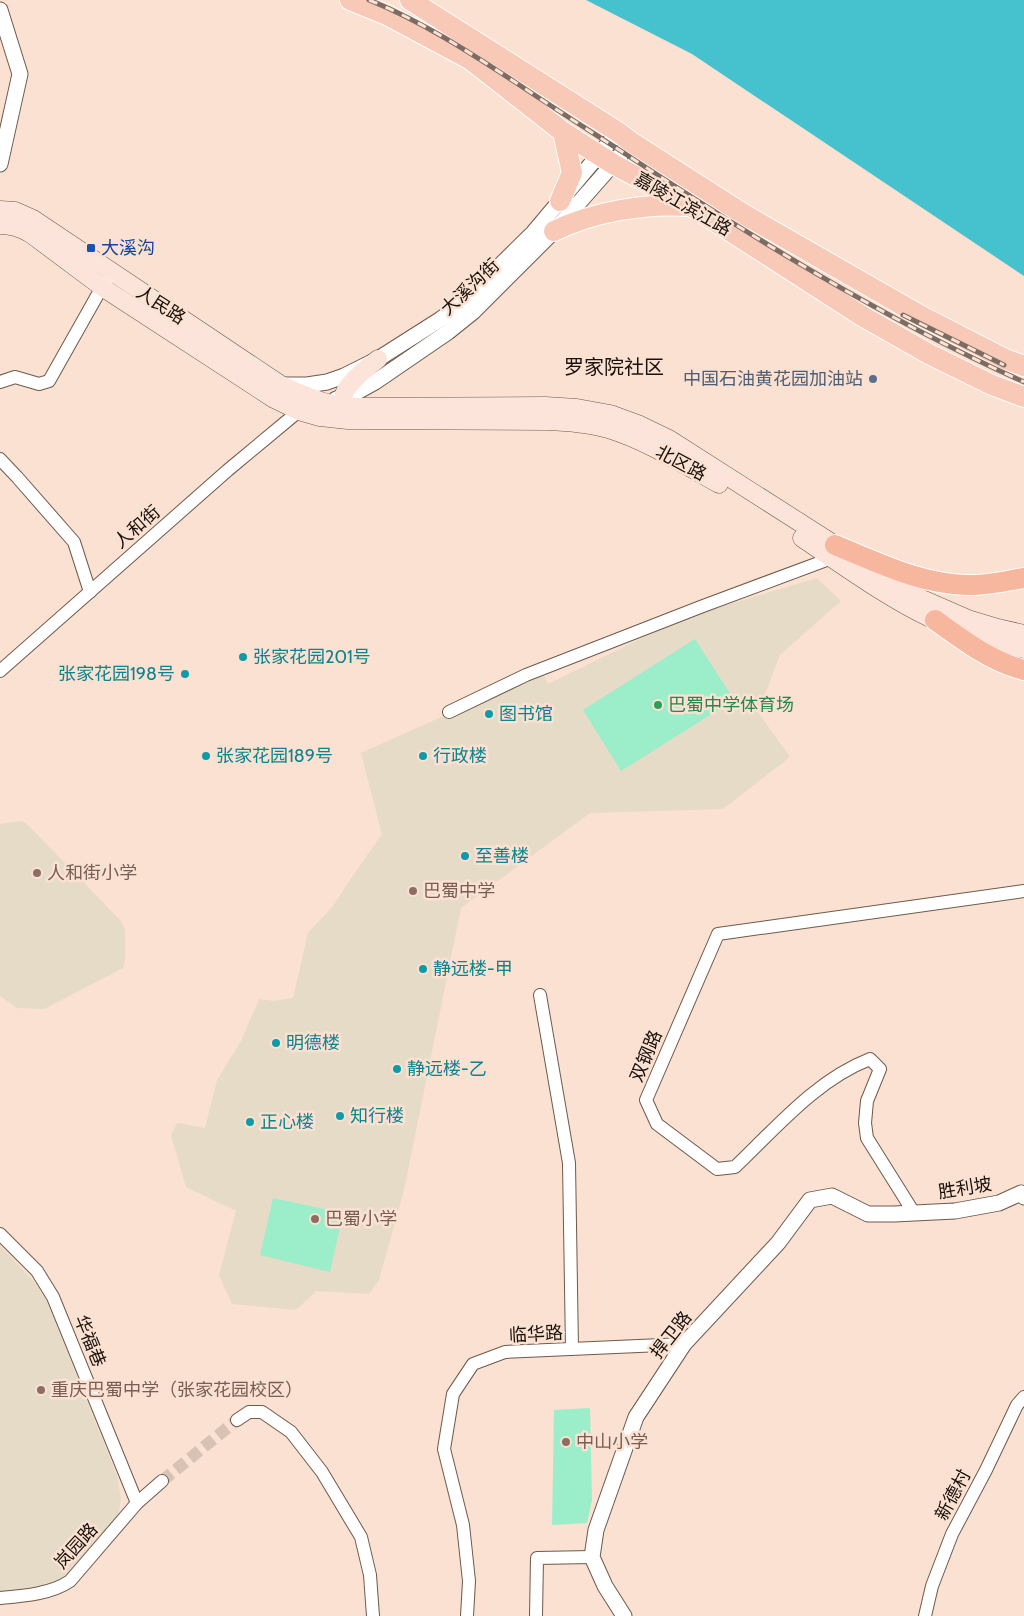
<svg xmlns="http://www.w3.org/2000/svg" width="1024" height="1616" viewBox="0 0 1024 1616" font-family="Cabin,'Noto Sans SC',sans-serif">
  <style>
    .education { fill: #e6dbc7 }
    .green { fill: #9beec9 }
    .water { fill: #46c2ce }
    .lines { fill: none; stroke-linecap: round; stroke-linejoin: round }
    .minor-tunnel { stroke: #d8c2b3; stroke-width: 12; stroke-dasharray: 12 6; stroke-linecap: butt }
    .minor-casing { stroke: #6e594c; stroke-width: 14 }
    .tertiary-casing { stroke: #6e594c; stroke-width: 17 }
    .secondary-casing { stroke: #6e594c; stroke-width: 19 }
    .primary-casing { stroke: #fff; stroke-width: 22 }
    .trunk-casing { stroke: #fff; stroke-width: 22 }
    .minor { stroke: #fff; stroke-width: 12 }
    .tertiary { stroke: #fff; stroke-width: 15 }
    .secondary { stroke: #fce4db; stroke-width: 18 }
    .primary { stroke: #f9c9b7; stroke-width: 20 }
    .trunk { stroke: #f7b79f; stroke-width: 20 }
    .rail-casing { stroke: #7c6c63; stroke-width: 5 }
    .rail { stroke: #fae1d1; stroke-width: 3; stroke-dasharray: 9; stroke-linecap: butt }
    .transit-dot { fill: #1a4fb4; stroke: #fae1d1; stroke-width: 2 }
    .service-dot { fill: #5c6f8a; stroke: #fae1d1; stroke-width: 2 }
    .culture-dot { fill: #0f9aa8; stroke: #fae1d1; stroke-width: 2 }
    .leisure-dot { fill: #2e9e5b; stroke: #fae1d1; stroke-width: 2 }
    .education-dot { fill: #8d6e63; stroke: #fae1d1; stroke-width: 2 }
    .labels { text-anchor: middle; stroke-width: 5; stroke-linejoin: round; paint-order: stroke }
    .street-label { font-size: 18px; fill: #19110c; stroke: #fae1d1 }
    .transit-label { font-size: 18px; fill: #164399; stroke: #fae1d1; text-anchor: start }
    .service-label { font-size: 18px; fill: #4e5e75; stroke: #fae1d1; text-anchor: end }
    .culture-label { font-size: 18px; fill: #0d838f; stroke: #fae1d1; text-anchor: start }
    .leisure-label { font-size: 18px; fill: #27864d; stroke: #fae1d1; text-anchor: start }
    .education-label { font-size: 18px; fill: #785e54; stroke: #fae1d1; text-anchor: start }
    .quarter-label { font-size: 20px; fill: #19110c; stroke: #fae1d1 }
  </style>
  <rect width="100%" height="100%" fill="#fae1d1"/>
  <g class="education">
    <polygon points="817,578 841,601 780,655 758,712 790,757 723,809 590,813 461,908 404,1190 379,1280 369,1294 316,1291 296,1310 232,1304 219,1275 236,1211 186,1187 171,1135 177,1123 205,1128 217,1080 241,1041 259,999 274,1001 293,998 308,933 333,906 352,877 382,834 361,753 542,672 548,684 683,618"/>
    <polygon points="22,821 26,823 121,921 125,930 125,961 123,968 44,1009 17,1008 0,996 0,824"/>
    <polygon points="0,1246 35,1283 48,1304 117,1476 121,1499 118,1517 71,1573 51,1584 20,1590 0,1592"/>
  </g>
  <g class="green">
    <polygon points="695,639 734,700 621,771 583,710"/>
    <polygon points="273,1198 343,1213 330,1272 260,1255"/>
    <polygon points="590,1408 592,1500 587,1523 552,1525 554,1410"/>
  </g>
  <polygon class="water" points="586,0 1024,0 1024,276 692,54"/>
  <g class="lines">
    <polyline class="minor-tunnel" points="162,1481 237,1420"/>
    <defs>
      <g id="minor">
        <polyline points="0,382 15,377 39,384 49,381 102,287 112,273"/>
        <polyline points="0,459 17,477 74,542 90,592"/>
        <polyline points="0,671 228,470 299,411"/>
        <polyline points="449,712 526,675 703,606 832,558"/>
        <polyline points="540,995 569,1163 572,1349"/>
        <path d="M914,1213L867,1138L865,1123L867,1101L880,1069L870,1059C816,1080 776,1128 735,1167L717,1169L657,1124L646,1100L718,934L1024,891"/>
        <polyline points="0,1234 37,1271 53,1297 137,1503"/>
        <polyline points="237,1420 249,1412 262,1412 291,1432 322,1472 361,1537 370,1575 373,1616"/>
        <path d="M0,1598C23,1596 51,1594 70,1581L137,1503L162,1481"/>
        <polyline points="467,1616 469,1581 463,1525 444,1449 453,1394 473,1364 505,1352 684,1344"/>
        <polyline points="536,1616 537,1558 592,1557"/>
        <polyline points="925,1616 932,1586 952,1534 986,1470 1017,1405 1024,1397"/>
      </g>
      <g id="tertiary">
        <polyline points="0,10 20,74 0,164"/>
        <polyline points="283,385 307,385 327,382 344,376 378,359 441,319 463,302 533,233 618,132"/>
        <polyline points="336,399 357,392 375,382 448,332 473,312 554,231 613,164 631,142"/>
        <polyline points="624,1616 605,1586 592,1557 596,1530 636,1417 684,1344 778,1243 810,1200 832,1196 868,1214 894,1214 955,1211 999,1203 1021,1193 1024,1197"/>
      </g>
      <g id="secondary">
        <path d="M0,210L15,211L33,219L281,385C302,395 321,403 344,407L545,406L577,408L610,414L640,425L669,439L835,545L922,599L968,619L998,628L1024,634"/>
        <path d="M0,225C12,225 20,228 31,234L102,287L274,399L299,411L320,417L348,420L546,421C566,422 588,423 608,429C647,441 683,464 719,484"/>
        <path d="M351,413C327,395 364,371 378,359"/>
        <path d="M802,538C844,566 886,597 932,619C961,633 993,642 1024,649"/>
      </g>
      <g id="primary">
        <polyline points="350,0 387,15 471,60 563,132 613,164 691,206 862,316 929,354 992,385 1024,397"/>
        <polyline points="410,0 618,132 631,142 745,215 923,317 1005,359 1024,366"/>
        <polyline points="560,201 572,173 563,132"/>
        <path d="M554,231C593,212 644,203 688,206"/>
      </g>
      <g id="trunk">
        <path d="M835,545C877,562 920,584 967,585C986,586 1005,581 1024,578"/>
        <path d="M935,620C963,640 990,661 1024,670"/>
      </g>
    </defs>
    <use href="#minor" class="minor-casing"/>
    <use href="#tertiary" class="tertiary-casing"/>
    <use href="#secondary" class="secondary-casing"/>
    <use href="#primary" class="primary-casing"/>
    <use href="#trunk" class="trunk-casing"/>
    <use href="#minor" class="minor"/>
    <use href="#tertiary" class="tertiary"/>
    <use href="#secondary" class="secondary"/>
    <use href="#primary" class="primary"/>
    <use href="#trunk" class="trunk"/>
    <defs>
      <g id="rail">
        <path d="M369,0C421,21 469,52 515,82C552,107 590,131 627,155C755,239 884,319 1024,382"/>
        <polyline points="903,315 1004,365"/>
      </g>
    </defs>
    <use href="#rail" class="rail-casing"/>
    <use href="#rail" class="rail"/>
  </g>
  <rect class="transit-dot" x="86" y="243" width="10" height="10" rx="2.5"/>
  <circle class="service-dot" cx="873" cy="379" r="5"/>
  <g class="culture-dot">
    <circle cx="243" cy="657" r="5"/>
    <circle cx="185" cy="674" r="5"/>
    <circle cx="489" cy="714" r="5"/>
    <circle cx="206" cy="756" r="5"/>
    <circle cx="423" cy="756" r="5"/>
    <circle cx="465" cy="856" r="5"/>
    <circle cx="423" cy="969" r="5"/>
    <circle cx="276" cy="1043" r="5"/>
    <circle cx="397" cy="1069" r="5"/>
    <circle cx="340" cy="1116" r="5"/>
    <circle cx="250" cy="1122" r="5"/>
  </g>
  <circle class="leisure-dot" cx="658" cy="705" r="5"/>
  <g class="education-dot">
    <circle cx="37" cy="873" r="5"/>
    <circle cx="413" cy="891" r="5"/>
    <circle cx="315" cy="1219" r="5"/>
    <circle cx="41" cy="1390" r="5"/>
    <circle cx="566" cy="1442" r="5"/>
  </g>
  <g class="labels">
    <g class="street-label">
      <text transform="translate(683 204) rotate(30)" y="6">嘉陵江滨江路</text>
      <text transform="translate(470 287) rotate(-43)" y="6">大溪沟街</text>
      <text transform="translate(161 305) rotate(33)" y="6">人民路</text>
      <text transform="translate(681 463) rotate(28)" y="6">北区路</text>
      <text transform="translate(137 527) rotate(-41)" y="6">人和街</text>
      <text transform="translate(646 1056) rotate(-67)" y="6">双钢路</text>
      <text transform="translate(965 1188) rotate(-9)" y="6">胜利坡</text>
      <text transform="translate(536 1334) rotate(-3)" y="6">临华路</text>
      <text transform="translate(671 1335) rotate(-52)" y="6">捍卫路</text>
      <text transform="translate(90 1341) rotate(68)" y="6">华福巷</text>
      <text transform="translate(953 1495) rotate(-62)" y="6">新德村</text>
      <text transform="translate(76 1546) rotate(-48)" y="6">岚园路</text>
    </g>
    <g class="transit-label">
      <text x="101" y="254">大溪沟</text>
    </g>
    <g class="service-label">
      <text x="863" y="385">中国石油黄花园加油站</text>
    </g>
    <g class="culture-label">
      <text x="253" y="663">张家花园201号</text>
      <text x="175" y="680" text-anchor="end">张家花园198号</text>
      <text x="499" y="720">图书馆</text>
      <text x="216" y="762">张家花园189号</text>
      <text x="433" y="762">行政楼</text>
      <text x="475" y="862">至善楼</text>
      <text x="433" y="975">静远楼-甲</text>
      <text x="286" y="1049">明德楼</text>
      <text x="407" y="1075">静远楼-乙</text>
      <text x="350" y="1122">知行楼</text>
      <text x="260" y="1128">正心楼</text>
    </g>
    <g class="leisure-label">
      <text x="668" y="711">巴蜀中学体育场</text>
    </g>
    <g class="education-label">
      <text x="47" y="879">人和街小学</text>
      <text x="423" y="897">巴蜀中学</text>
      <text x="325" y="1225">巴蜀小学</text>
      <text x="51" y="1396">重庆巴蜀中学（张家花园校区）</text>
      <text x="576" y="1448">中山小学</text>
    </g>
    <g class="quarter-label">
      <text x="614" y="374">罗家院社区</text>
    </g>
  </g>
</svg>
